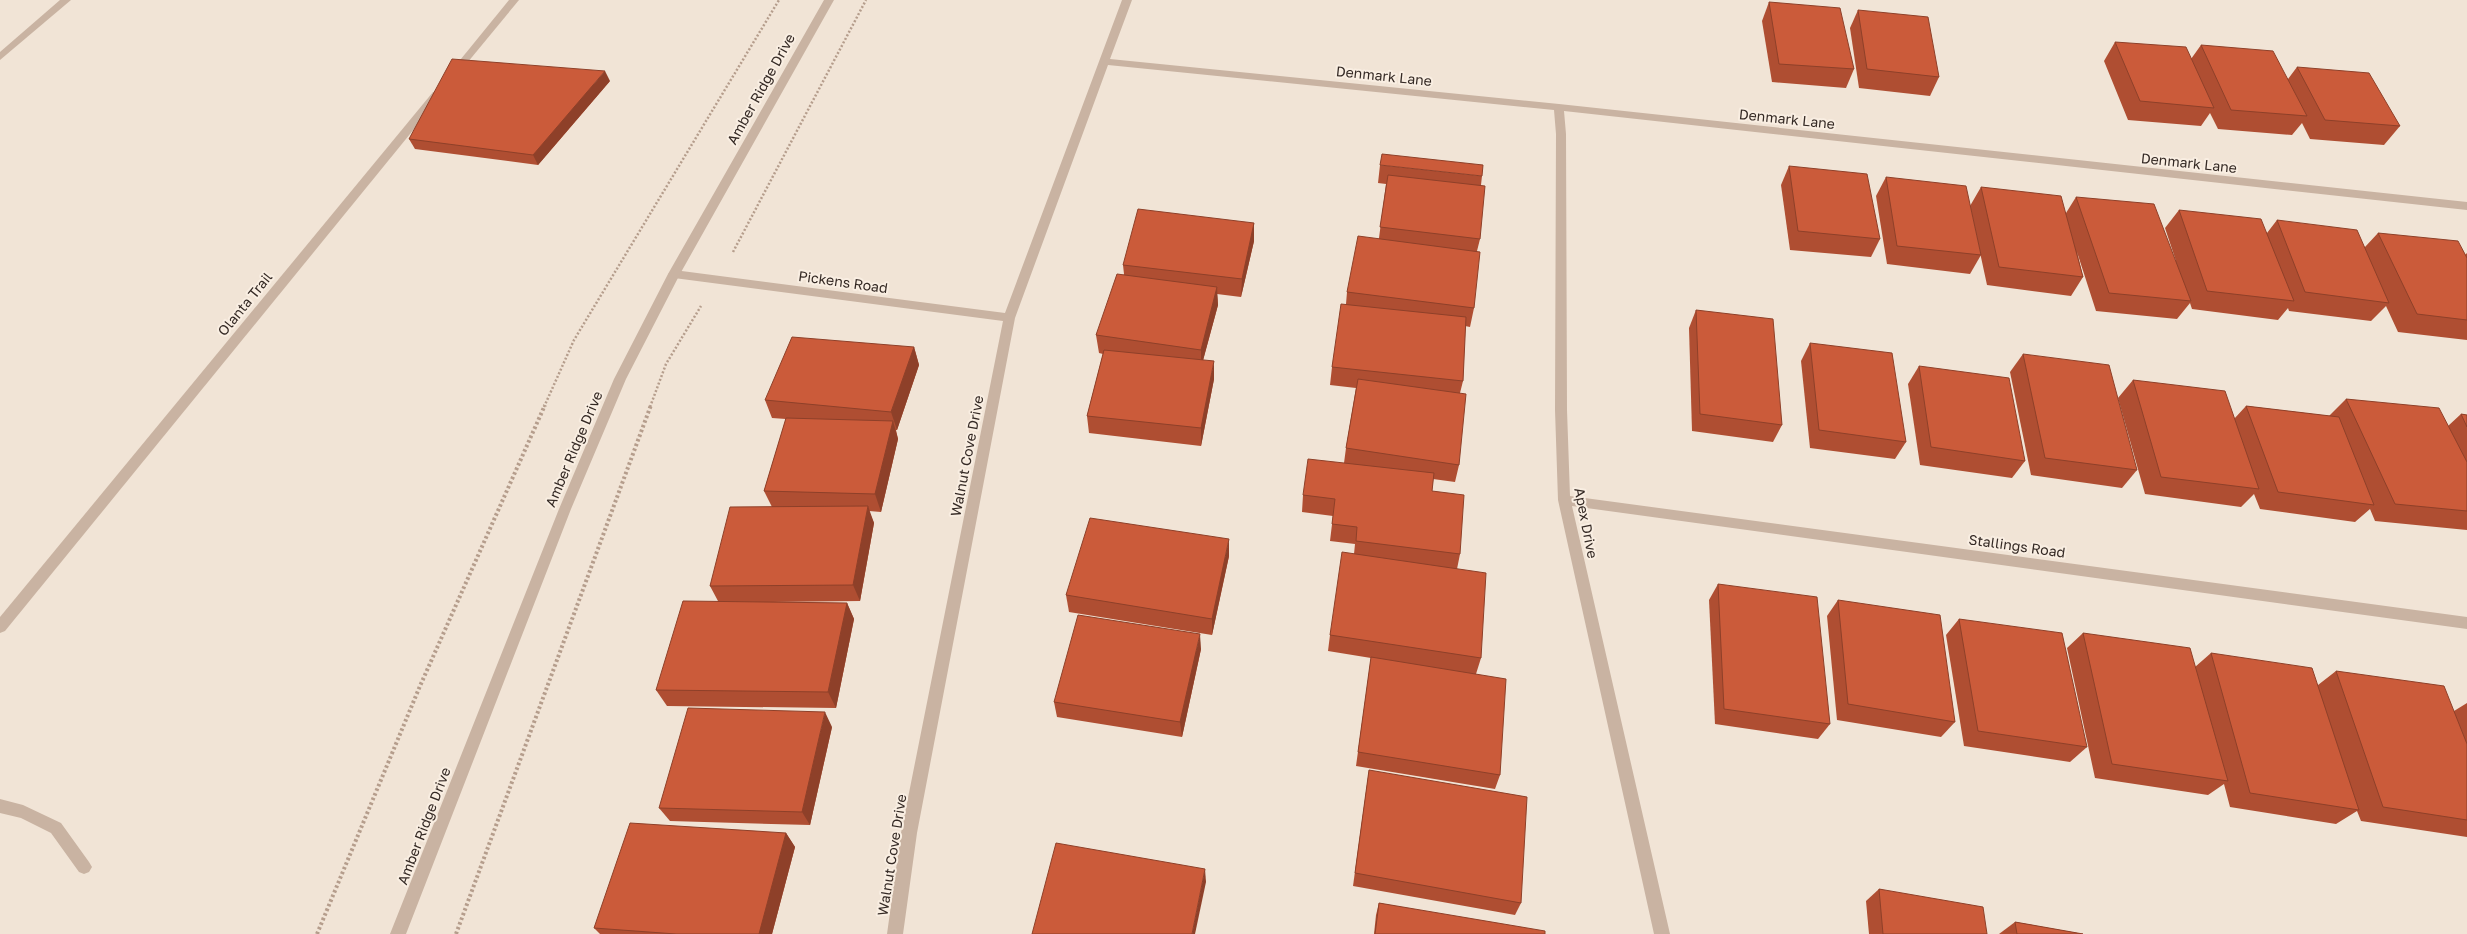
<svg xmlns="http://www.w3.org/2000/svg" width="2467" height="934" viewBox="0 0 2467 934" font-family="'Golos Text',sans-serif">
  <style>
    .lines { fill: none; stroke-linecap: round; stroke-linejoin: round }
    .path-far1 { stroke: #b59d8c; stroke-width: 2.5; stroke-dasharray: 2 2; stroke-linecap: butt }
    .path { stroke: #b59d8c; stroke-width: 4; stroke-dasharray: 2.5 2.5; stroke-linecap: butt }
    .minor { fill: #c9b3a2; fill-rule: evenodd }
    .tertiary { fill: #c9b3a2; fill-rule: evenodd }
    .wall { fill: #af4e32 }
    .shaded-wall { fill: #8e4029 }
    .building { fill: #cb5b3a; stroke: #8e4029 }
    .labels { text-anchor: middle; stroke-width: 4; stroke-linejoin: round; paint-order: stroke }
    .street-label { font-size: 14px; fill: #342924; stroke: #f9eee2 }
  </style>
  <rect width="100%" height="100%" fill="#f1e4d6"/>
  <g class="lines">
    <g class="path-far1">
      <polyline points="733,252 866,0"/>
      <polyline points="544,407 574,340 779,0"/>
      <polyline points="650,407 666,364 701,306"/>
    </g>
    <g class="path">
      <polyline points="317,934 420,686 545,405"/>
      <polyline points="456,934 651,405"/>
    </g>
    <g class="minor">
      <polygon points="60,0 71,0 0,60 0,52"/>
      <polygon points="509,0 519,0 458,74 452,74 452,70"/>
      <polygon points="1122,0 1132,0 1110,59 1559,104 2467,202 2467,210 1564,111 1566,134 1567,410 1570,496 2467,617 2467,629 1572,506 1670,934 1654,934 1558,500 1555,410 1556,134 1554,110 1108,65 1015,318 917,833 903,934 887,934 901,833 1003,321 674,278 668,274 674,270 1005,313"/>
      <polygon points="437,91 442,94 441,96 5,631 0,633 0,617 433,92"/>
      <polygon points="0,799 23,805 61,823 89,862 92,867 89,872 84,874 79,872 51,833 21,818 0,813"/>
    </g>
    <polygon class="tertiary" points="824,0 834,0 680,274 626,379 571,509 406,934 390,934 559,509 614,379 668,274"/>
  </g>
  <g class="wall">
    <polygon points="1769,2 1854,69 1846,88 1772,82 1762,21"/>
    <polygon points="1858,10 1939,77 1930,96 1859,88 1850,28"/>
    <polygon points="2115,42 2191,59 2201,45 2288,79 2297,67 2400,126 2384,145 2310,139 2302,123 2292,135 2218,129 2210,113 2201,126 2128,120 2104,61"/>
    <polygon points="610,81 538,165 415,149 409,139"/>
    <polygon points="1380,165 1482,176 1481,185 1480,239 1477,251 1474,308 1470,327 1465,326 1463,381 1460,393 1459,465 1455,482 1433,479 1432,491 1460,554 1457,569 1481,658 1476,674 1500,775 1495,789 1356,766 1371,658 1328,651 1330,635 1354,554 1355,544 1330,541 1333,516 1302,512 1303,495 1344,463 1346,448 1356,388 1330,385 1332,367 1346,304 1347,292 1379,238 1386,184 1378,183"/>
    <polygon points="1789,166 1880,239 1871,257 1790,250 1781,185"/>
    <polygon points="1886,177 1981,255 1970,274 1887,264 1876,196"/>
    <polygon points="1981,187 2066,213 2076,197 2176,261 2165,228 2179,210 2267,233 2277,220 2365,247 2378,233 2465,255 2467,253 2467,340 2398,332 2386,306 2371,321 2289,311 2288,308 2278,320 2192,309 2190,303 2177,319 2096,311 2077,252 2083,277 2071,296 1987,285 1970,206"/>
    <polygon points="1254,223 1254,241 1241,297 1217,294 1218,305 1203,360 1214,379 1201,446 1089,433 1087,416 1103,354 1099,353 1096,335 1124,274 1123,265"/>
    <polygon points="1696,310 1782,425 1773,442 1692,431 1689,328"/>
    <polygon points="1810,343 1906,442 1895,459 1810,448 1801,361"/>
    <polygon points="914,347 919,365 897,430 896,430 898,439 881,512 869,511 874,523 860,601 773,602 847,603 854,619 836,708 667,706 656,690 718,601 710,586 772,507 764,491 786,419 772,418 765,400"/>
    <polygon points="2023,354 2137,470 2122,488 2031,475 2010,372"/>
    <polygon points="1919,366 2025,461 2012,478 1920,465 1908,384"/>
    <polygon points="2133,380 2234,419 2246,406 2329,416 2346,399 2448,426 2461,414 2467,415 2467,530 2375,521 2370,509 2355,522 2260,509 2254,494 2241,507 2145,494 2118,398"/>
    <polygon points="1229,556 1212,635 1069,612 1066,595"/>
    <polygon points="1718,584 1830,724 1818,739 1715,724 1709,600"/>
    <polygon points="1838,600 1955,722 1941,737 1837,720 1827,616"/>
    <polygon points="1959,619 2087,747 2070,762 1964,746 1946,635"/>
    <polygon points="2083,633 2195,667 2211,653 2318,685 2336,671 2454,711 2467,703 2467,837 2361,821 2357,811 2336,824 2230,807 2224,784 2208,795 2095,778 2067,648"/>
    <polygon points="1201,649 1182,737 1057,717 1054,702"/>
    <polygon points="832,727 810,825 670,821 659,808"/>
    <polygon points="1369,770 1521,903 1515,915 1353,886"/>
    <polygon points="786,833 795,847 772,934 600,934 594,928"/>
    <polygon points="1879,889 1987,934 1869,934 1866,901"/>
    <polygon points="1379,903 1545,934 1374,934 1376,915"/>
    <polygon points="2015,922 2083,934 1999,934"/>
  </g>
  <g class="shaded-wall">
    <polygon points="605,71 610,81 538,165 533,155"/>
    <polygon points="1254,223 1254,241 1241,297 1242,279"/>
    <polygon points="1217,287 1218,305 1201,368 1201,350"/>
    <polygon points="914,347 919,365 897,430 891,412"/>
    <polygon points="1214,361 1214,379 1201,446 1201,428"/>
    <polygon points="893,421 898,439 881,512 875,494"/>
    <polygon points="868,506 874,523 860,601 853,585"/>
    <polygon points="1229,539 1229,556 1212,635 1212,619"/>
    <polygon points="847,603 854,619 836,708 828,692"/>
    <polygon points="1200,634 1201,649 1182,737 1180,722"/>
    <polygon points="825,712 832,727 810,825 802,812"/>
    <polygon points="786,833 795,847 772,934 759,934"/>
    <polygon points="1205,869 1206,882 1195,934 1192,934"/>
  </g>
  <g class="building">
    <polygon points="1769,2 1840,8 1854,69 1779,64"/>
    <polygon points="1858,10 1928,17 1939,77 1867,69"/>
    <polygon points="2115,42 2186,47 2214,108 2140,101"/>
    <polygon points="2201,45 2273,51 2307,116 2231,110"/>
    <polygon points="452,59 605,71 533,155 409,139"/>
    <polygon points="2297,67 2369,73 2400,126 2325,120"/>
    <polygon points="1382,154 1483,165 1482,176 1380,165"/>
    <polygon points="1789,166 1867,174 1880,239 1798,231"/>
    <polygon points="1388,175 1485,186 1480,239 1380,227"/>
    <polygon points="1886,177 1966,186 1981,255 1897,246"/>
    <polygon points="1981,187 2061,196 2083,277 1999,267"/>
    <polygon points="2076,197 2154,204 2191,301 2109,293"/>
    <polygon points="1138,209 1254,223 1242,279 1123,265"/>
    <polygon points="2179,210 2261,219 2294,301 2207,291"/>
    <polygon points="2277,220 2357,230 2389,303 2305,292"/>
    <polygon points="2378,233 2458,241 2467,258 2467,320 2417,314"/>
    <polygon points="1358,236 1480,252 1474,308 1347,292"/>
    <polygon points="1117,274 1217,287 1201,350 1096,335"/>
    <polygon points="1341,304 1466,317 1463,381 1332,367"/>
    <polygon points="1696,310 1773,319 1782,425 1700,414"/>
    <polygon points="792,337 914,347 891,412 765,400"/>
    <polygon points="1810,343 1892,353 1906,442 1819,430"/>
    <polygon points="1104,350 1214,361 1201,428 1087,416"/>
    <polygon points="2023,354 2109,365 2137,470 2045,458"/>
    <polygon points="1919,366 2009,378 2025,461 1931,447"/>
    <polygon points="1358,379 1466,394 1459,465 1346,448"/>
    <polygon points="2133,380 2225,391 2259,489 2161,477"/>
    <polygon points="2346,399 2439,408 2467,462 2467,511 2395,504"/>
    <polygon points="2246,406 2339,417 2374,505 2278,492"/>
    <polygon points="2461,414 2467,415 2467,427"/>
    <polygon points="786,418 893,421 875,494 764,491"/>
    <polygon points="1308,459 1434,473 1432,491 1464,495 1460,554 1356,541 1357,527 1332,524 1335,499 1303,495"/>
    <polygon points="868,506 853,585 710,586 730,507"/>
    <polygon points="1090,518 1229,539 1212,619 1066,595"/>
    <polygon points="1342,552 1486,573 1481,658 1330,635"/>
    <polygon points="1718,584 1817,597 1830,724 1724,709"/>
    <polygon points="1838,600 1940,615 1955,722 1848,704"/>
    <polygon points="683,601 847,603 828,692 656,690"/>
    <polygon points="1078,615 1200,634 1180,722 1054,702"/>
    <polygon points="1959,619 2062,633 2087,747 1978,731"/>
    <polygon points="2083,633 2190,648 2228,781 2112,764"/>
    <polygon points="2211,653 2312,668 2359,810 2250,793"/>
    <polygon points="1371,657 1506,679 1500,775 1358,752"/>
    <polygon points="2336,671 2444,686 2467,744 2467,820 2383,807"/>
    <polygon points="688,708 825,712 802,812 659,808"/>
    <polygon points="1369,770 1527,797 1521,903 1355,873"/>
    <polygon points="630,823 786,833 759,934 676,934 594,928"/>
    <polygon points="1056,843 1205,869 1192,934 1032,934"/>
    <polygon points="1879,889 1983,907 1987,934 1883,934"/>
    <polygon points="1379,903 1545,931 1545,934 1375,934"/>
    <polygon points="2015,922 2083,934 2017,934"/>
  </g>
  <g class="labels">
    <g class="street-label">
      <text transform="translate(1384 76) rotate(6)" y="5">Denmark Lane</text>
      <text transform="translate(761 89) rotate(-61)" y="5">Amber Ridge Drive</text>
      <text transform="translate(1787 119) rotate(6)" y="5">Denmark Lane</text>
      <text transform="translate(2189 163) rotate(6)" y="5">Denmark Lane</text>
      <text transform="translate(843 282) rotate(8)" y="5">Pickens Road</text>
      <text transform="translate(245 304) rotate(-51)" y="5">Olanta Trail</text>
      <text transform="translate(574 449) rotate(-67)" y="5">Amber Ridge Drive</text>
      <text transform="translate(967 456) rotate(-79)" y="5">Walnut Cove Drive</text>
      <text transform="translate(1586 523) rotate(79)" y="5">Apex Drive</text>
      <text transform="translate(2017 546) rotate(8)" y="5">Stallings Road</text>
      <text transform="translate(424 826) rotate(-69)" y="5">Amber Ridge Drive</text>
      <text transform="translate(892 855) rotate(-81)" y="5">Walnut Cove Drive</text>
    </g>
  </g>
</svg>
